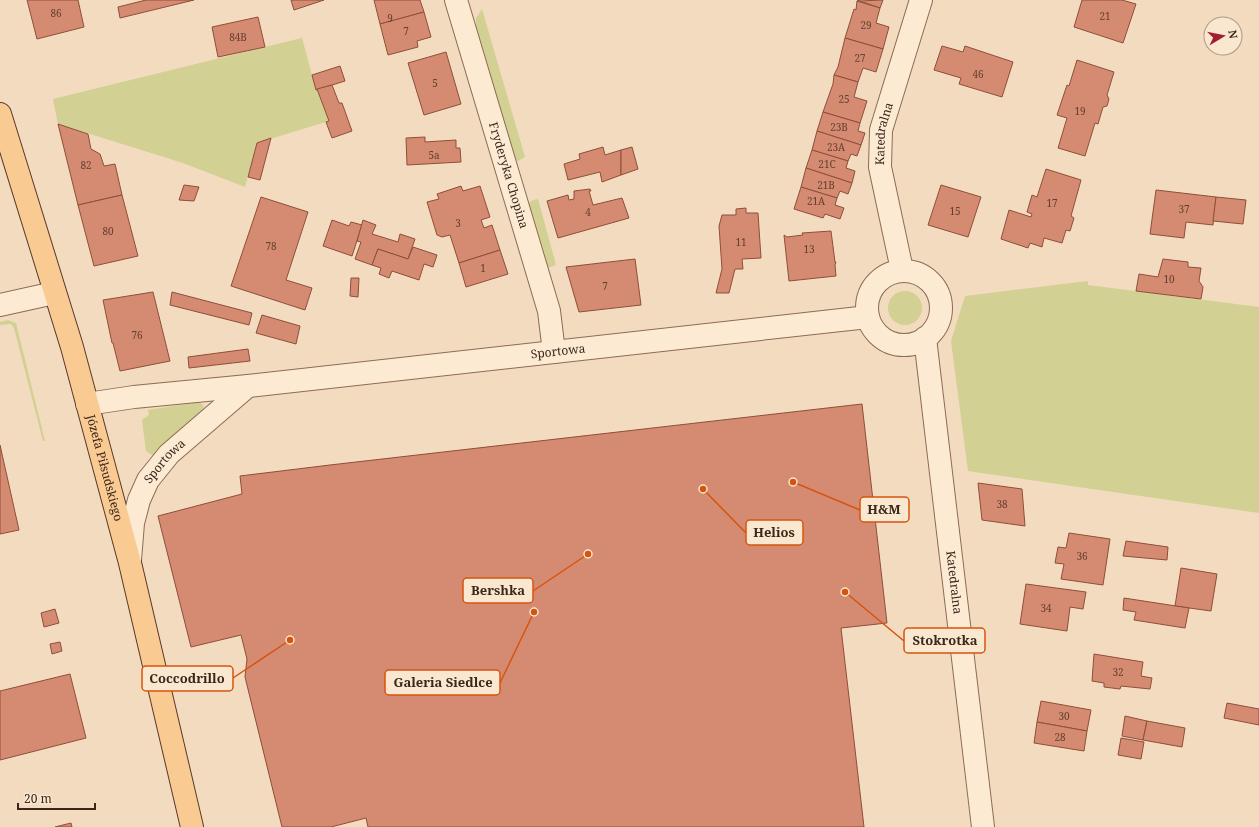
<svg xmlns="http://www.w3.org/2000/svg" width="1259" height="827" viewBox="0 0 1259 827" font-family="'Noto Serif',serif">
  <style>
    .green { fill: #d2d092 }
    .building { fill: #d58b71; stroke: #8f4e39 }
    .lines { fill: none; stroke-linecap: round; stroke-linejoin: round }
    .minor-casing { stroke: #8d6b55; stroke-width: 24 }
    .major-casing { stroke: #5a392a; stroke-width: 24 }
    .minor { stroke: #fcead3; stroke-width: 22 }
    .major { stroke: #faca93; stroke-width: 22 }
    .labels { text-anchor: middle; stroke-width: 3.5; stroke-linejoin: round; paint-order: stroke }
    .number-label { font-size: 10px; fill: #623f30 }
    .street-label { font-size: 12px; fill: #3b261b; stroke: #f9e7d0 }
    .leader { fill: none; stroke: #d7540e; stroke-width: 1.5 }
    .callout-dot { fill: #d7540e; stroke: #f9e7d0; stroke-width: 1.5 }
    .callout { fill: #f9e7d0; stroke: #d7540e; stroke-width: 1.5 }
    .callout-label { font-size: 13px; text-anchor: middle; font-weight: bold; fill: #3b261b }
  </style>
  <rect width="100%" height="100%" fill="#f2dbbf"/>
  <g class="green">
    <polygon points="482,9 525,157 518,161 515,159 476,28 476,18"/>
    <polygon points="302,38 312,75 329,121 257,143 245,187 183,163 58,124 53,99"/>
    <polygon points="538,199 556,265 547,268 528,205 531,201"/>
    <polygon points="1088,281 1088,285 1259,307 1259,513 968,471 951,341 965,296"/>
    <circle cx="905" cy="308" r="17"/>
    <polygon points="8,320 16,323 45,441 43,441 14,328 11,324 0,325 0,322"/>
    <polygon points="199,402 204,406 202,412 154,456 146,451 142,420 149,415 148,410"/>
  </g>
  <g class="building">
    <polygon points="27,0 78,0 84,27 37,39"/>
    <polygon points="146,0 194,0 120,18 118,7"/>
    <polygon points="291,0 324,0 294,10"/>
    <polygon points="374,0 420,0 424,12 380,24"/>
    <polygon points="857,0 859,1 883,0 880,8"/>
    <polygon points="1082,0 1122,0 1136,4 1123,43 1074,27"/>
    <polygon points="857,1 880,8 876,23 889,27 883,49 845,38 854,9 856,10"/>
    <polygon points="424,12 431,37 417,41 418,47 388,55 380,24"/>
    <polygon points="258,17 265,47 218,57 212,27"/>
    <polygon points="845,38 883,49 876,72 863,68 858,82 834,75 838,67"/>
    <polygon points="942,46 963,52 965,46 1013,62 1002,97 959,84 961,78 934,70"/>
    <polygon points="446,52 461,104 424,115 408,63"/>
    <polygon points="1077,60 1114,72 1107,95 1109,99 1107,106 1103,107 1098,124 1095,123 1085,156 1058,148 1067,118 1057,115 1067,85 1069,86"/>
    <polygon points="340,66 345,81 316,90 312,75"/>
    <polygon points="834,75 858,82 854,97 867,101 860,123 823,112 833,84"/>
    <polygon points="332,85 339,103 342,103 352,131 332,138 326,122 329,121 317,89"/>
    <polygon points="823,112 860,123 858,131 865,133 861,145 817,131"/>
    <polygon points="58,124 88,134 91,149 100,154 104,166 115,164 122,195 78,205"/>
    <polygon points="817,131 861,145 857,156 851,154 848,161 812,150"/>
    <polygon points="425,137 425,142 456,140 456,148 460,148 461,162 407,165 406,138"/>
    <polygon points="271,138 260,180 248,177 257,143"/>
    <polygon points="603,147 605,155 621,150 621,175 602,182 600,172 568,180 564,164 580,159 579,154"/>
    <polygon points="632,147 638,169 621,175 621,150"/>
    <polygon points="812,150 848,161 846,168 855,171 852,183 806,168"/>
    <polygon points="806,168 852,183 848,194 840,191 837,198 801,187"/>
    <polygon points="1046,169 1081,180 1071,216 1074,218 1070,231 1066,230 1062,243 1044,238 1042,247 1030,243 1028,248 1001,239 1009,210 1031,217 1032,214 1027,212 1032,195 1037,197"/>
    <polygon points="184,185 199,187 194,201 179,200"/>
    <polygon points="941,185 981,197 968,237 928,225"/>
    <polygon points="461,186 463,191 480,186 490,217 481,220 484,228 492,225 500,250 459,263 450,235 442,237 437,235 427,202 439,199 437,194"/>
    <polygon points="801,187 837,198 835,205 844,208 840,219 825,214 823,218 794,209"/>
    <polygon points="590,189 591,191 589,191 593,205 622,198 629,218 558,238 547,201 568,195 569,200 574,199 574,191"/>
    <polygon points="1156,190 1216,197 1213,225 1186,222 1184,238 1150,234"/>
    <polygon points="122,195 138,256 94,266 78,205"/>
    <polygon points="261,197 308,212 286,280 312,288 305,310 231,286"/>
    <polygon points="1216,197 1246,200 1243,224 1213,221"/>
    <polygon points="746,208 746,213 758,213 761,258 742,259 743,269 735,269 729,293 716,293 722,269 719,226 722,215 736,215 736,209"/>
    <polygon points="332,220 349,226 351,222 362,225 352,256 323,246"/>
    <polygon points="363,220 376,225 372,234 398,242 400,234 415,239 408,259 378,249 372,265 355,259 361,242 357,241"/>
    <polygon points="831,231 835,262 836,262 835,265 836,276 789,281 784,235 787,237 803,235 802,233"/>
    <polygon points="413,247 437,255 433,267 424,264 419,280 392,271 389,278 379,274 381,268 372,265 378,249 408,259"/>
    <polygon points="500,250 508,274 466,287 459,263"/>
    <polygon points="635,259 641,305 579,312 566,267"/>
    <polygon points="1163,259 1188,262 1188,267 1201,268 1199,281 1203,287 1201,299 1136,291 1139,274 1158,277"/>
    <polygon points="351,278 359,278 358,297 350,296"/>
    <polygon points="153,292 170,361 120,371 113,343 112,343 103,300"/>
    <polygon points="172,292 252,313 249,325 170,305"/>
    <polygon points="262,315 300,326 296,344 256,333"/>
    <polygon points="248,349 250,361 189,368 188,357"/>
    <polygon points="862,404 887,623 841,628 864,827 368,827 366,818 331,827 282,827 245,677 247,659 241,635 191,647 158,516 242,494 240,476 330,465"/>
    <polygon points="0,445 19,530 0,534"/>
    <polygon points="978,483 1022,489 1025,526 982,520"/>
    <polygon points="1069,533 1110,539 1103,585 1061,579 1064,564 1055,563 1058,547 1066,548"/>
    <polygon points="1126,541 1168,547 1167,560 1123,556"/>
    <polygon points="1181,568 1217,574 1211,611 1175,606"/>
    <polygon points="1026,584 1086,592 1083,609 1070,607 1067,631 1020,624"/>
    <polygon points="1124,598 1189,608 1185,628 1134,620 1136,612 1123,610"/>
    <polygon points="55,609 59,623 44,627 41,613"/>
    <polygon points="60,642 62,651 52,654 50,644"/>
    <polygon points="1094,654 1143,662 1141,676 1152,678 1150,689 1121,686 1120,689 1104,687 1104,683 1092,681"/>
    <polygon points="70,674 86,738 0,760 0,691"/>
    <polygon points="1041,701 1091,710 1087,731 1037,722"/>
    <polygon points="1227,703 1259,709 1259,725 1224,718"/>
    <polygon points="1125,716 1147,721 1143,740 1122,736"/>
    <polygon points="1147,721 1185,728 1182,747 1143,740"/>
    <polygon points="1037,722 1087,731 1084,751 1034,743"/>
    <polygon points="1121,738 1144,742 1141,759 1118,755"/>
    <polygon points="71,823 72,827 55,827"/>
  </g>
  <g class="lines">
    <defs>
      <g id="minor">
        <path id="s1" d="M456,0L549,311L554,352"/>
        <path id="s2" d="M902,270L880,167L881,130L921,0"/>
        <circle cx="904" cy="308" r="37"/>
        <polyline points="0,305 54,293"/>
        <path id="s3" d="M925,338L983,827"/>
        <path id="s4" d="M87,404L134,397L248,386L868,317"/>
        <path id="s5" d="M130,560L133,523L139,500L148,480L169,454L248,386"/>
      </g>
      <g id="major">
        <path id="s6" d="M0,114L72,347L130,563L192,827"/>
      </g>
    </defs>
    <use href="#minor" class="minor-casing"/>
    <use href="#major" class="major-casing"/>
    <use href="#minor" class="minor"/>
    <use href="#major" class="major"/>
  </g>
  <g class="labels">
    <g class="number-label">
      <text x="56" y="17">86</text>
      <text x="1105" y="20">21</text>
      <text x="390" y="22">9</text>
      <text x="866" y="29">29</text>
      <text x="406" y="35">7</text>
      <text x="238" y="41">84B</text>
      <text x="860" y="62">27</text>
      <text x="978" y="78">46</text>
      <text x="435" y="87">5</text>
      <text x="844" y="103">25</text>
      <text x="1080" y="115">19</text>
      <text x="839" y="131">23B</text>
      <text x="836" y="151">23A</text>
      <text x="434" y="159">5a</text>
      <text x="827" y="168">21C</text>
      <text x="86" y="169">82</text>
      <text x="826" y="189">21B</text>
      <text x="816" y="205">21A</text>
      <text x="1052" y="207">17</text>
      <text x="1184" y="213">37</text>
      <text x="955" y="215">15</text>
      <text x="588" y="216">4</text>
      <text x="458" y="227">3</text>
      <text x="108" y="235">80</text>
      <text x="741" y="246">11</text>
      <text x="271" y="250">78</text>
      <text x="809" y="253">13</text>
      <text x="483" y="272">1</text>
      <text x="1169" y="283">10</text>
      <text x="605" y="290">7</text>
      <text x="137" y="339">76</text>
      <text x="1002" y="508">38</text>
      <text x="1082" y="560">36</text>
      <text x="1046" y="612">34</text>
      <text x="1118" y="676">32</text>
      <text x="1064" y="720">30</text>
      <text x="1060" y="741">28</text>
    </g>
    <g class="street-label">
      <text dy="4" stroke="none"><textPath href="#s2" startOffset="139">Katedralna</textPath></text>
      <text dy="4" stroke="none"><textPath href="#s1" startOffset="183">Fryderyka Chopina</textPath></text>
      <text dy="4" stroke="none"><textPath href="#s4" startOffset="474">Sportowa</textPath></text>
      <text dy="4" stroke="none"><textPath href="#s5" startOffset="108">Sportowa</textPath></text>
      <text dy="4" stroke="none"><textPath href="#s6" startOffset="369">Józefa Piłsudskiego</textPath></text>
      <text dy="4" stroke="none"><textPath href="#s3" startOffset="246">Katedralna</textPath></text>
    </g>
  </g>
  <path class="leader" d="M793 482L860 510M703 489L746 533M588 554L533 591M845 592L904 641M290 640L233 678M534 612L500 683"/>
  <g class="callout-dot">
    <circle cx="793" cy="482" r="4"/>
    <circle cx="703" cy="489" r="4"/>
    <circle cx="588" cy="554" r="4"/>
    <circle cx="845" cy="592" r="4"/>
    <circle cx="290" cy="640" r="4"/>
    <circle cx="534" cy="612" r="4"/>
  </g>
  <g class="callout">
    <rect x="860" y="497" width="49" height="25" rx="4"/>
    <rect x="746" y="520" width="57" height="25" rx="4"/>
    <rect x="463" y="578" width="70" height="25" rx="4"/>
    <rect x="904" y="628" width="81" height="25" rx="4"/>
    <rect x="142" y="666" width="91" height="25" rx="4"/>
    <rect x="385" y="670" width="115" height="25" rx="4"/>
  </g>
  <g class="callout-label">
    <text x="884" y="514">H&amp;M</text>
    <text x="774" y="537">Helios</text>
    <text x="498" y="595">Bershka</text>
    <text x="945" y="645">Stokrotka</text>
    <text x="187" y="683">Coccodrillo</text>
    <text x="443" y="687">Galeria Siedlce</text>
  </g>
  <g transform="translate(1223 36) rotate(80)"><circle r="19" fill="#f9e7d0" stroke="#ad9a88"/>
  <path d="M0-3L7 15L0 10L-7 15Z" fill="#a31f34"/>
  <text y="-6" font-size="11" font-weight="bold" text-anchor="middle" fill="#3b261b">N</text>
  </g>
  <path d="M18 803v6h77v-6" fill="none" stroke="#3b261b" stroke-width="2"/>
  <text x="24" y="803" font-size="12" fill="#3b261b" stroke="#f9e7d0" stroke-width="3" paint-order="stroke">20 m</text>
</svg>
